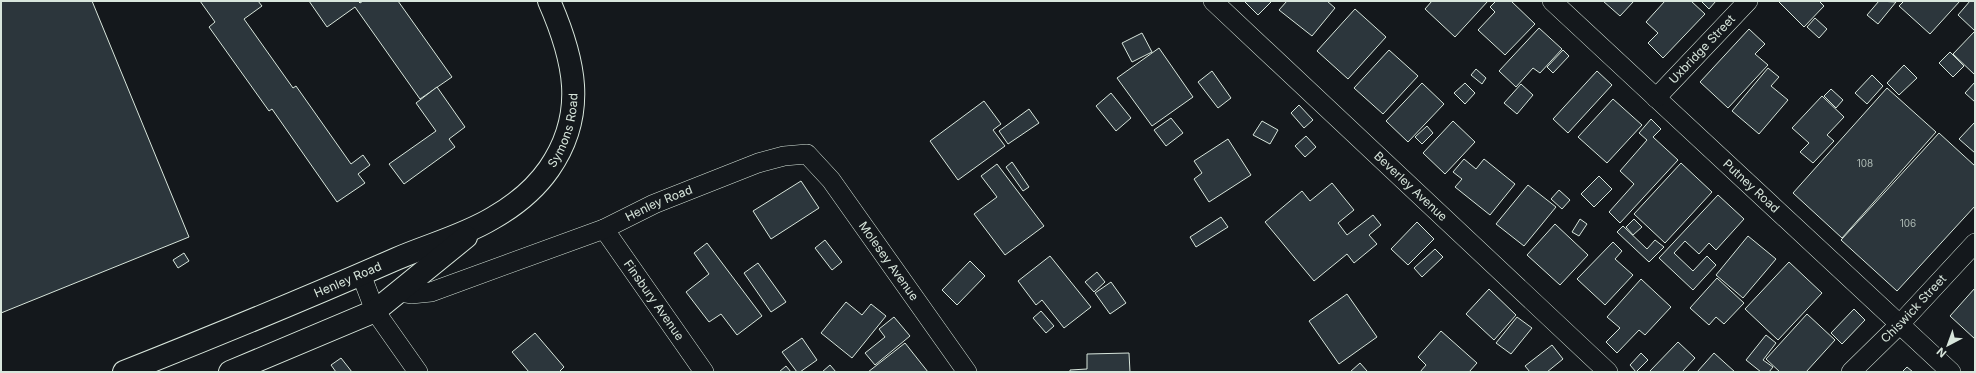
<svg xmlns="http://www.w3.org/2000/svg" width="1976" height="373" viewBox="0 0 1976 373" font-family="Inter,sans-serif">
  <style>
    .building { fill: #2c363c; stroke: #d8e6dc }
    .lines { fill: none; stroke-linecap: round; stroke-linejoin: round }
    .minor-casing { stroke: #d8e6dc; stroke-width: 20 }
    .secondary-casing { stroke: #d8e6dc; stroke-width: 24 }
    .minor { stroke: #14181c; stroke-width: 19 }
    .secondary { stroke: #14181c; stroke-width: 22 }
    .labels { text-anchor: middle; stroke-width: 3; stroke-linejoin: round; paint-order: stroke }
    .number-label { font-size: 10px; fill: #adbab4 }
    .street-label { font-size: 12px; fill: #d8e6dc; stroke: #14181c }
  </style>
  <rect width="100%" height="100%" fill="#14181c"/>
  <g class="building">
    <polygon points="1,1 92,1 189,237 1,313"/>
    <polygon points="200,1 258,1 262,6 244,19 293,88 296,86 351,164 363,155 370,165 358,174 365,183 337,202 272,109 269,111 209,27 215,22"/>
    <polygon points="309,1 358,1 360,3 363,1 398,1 452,77 420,99 355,7 327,27"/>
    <polygon points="1244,1 1272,1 1258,15"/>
    <polygon points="1287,1 1327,1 1335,8 1312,36 1279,10"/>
    <polygon points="1432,1 1488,1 1455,37 1425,9"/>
    <polygon points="1496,1 1511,1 1535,24 1505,55 1478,30 1495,12 1490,7"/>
    <polygon points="1603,1 1634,1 1620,16"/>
    <polygon points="1665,1 1691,1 1705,14 1663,58 1648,43 1658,33 1646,22"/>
    <polygon points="1701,1 1716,1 1709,9"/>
    <polygon points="1778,1 1819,1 1824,6 1804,27"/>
    <polygon points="1879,1 1896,2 1878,24 1867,15"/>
    <polygon points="1904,1 1960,1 1930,34 1899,6"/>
    <polygon points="1970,1 1975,1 1975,31 1958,15"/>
    <polygon points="1355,9 1386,37 1348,79 1317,51"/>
    <polygon points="1815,18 1827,29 1819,38 1807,27"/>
    <polygon points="1539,28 1562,49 1540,73 1533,68 1516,87 1499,71"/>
    <polygon points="1749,29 1765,44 1755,54 1768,65 1728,108 1700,82"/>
    <polygon points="1975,31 1975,75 1953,54"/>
    <polygon points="1142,33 1152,52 1132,62 1122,43"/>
    <polygon points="1159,48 1193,97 1152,126 1117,78"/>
    <polygon points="1389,50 1418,76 1383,114 1354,88"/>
    <polygon points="1563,50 1569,56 1553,73 1547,67"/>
    <polygon points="1950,52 1964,66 1953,77 1939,63"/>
    <polygon points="1904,65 1917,78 1899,95 1887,83"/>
    <polygon points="1768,68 1779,77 1771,86 1788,100 1759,134 1732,111"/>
    <polygon points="1476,69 1486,78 1482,84 1471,75"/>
    <polygon points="1212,71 1231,98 1218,108 1198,82"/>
    <polygon points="1597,71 1612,85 1568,133 1553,119"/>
    <polygon points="1872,75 1883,86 1867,104 1855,93"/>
    <polygon points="1975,82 1975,102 1965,93"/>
    <polygon points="1422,83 1444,104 1408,142 1386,121"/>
    <polygon points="1465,83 1475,93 1465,104 1454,93"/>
    <polygon points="1521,84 1533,95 1517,114 1504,103"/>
    <polygon points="437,87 465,127 449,139 455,147 404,184 389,164 436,131 416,103"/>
    <polygon points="1887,88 1936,132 1842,238 1793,193"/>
    <polygon points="1831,89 1843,100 1836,108 1824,96"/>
    <polygon points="1111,93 1131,118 1116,131 1096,106"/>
    <polygon points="1822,96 1844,117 1827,135 1834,141 1813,163 1800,152 1809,143 1792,128"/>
    <polygon points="1613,99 1642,125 1607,163 1578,137"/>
    <polygon points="984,101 1001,124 993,130 1005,146 958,180 930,141"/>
    <polygon points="1299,105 1313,120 1304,128 1291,113"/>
    <polygon points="1029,109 1039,123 1008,144 999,131"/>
    <polygon points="1171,118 1183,133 1166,146 1154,130"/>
    <polygon points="1651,119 1661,129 1653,137 1678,160 1620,223 1609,212 1634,184 1620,171 1647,140 1639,133"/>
    <polygon points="1262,121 1278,130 1270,144 1253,135"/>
    <polygon points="1453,121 1475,142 1445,174 1423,153"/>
    <polygon points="1975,122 1975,153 1959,139"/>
    <polygon points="1427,126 1433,133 1422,144 1415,137"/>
    <polygon points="1939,133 1975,166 1975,206 1897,291 1841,240"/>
    <polygon points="1306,136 1316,147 1305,157 1295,146"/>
    <polygon points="1228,139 1251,175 1209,202 1194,179 1202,173 1194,161"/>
    <polygon points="1464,159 1476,169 1484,159 1515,184 1490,215 1455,187 1462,179 1453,172"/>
    <polygon points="1012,162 1029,187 1023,191 1006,167"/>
    <polygon points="1681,163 1712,192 1665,243 1634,214"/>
    <polygon points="997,164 1044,226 1005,255 974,214 997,197 981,176"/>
    <polygon points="1599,176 1612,189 1594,207 1581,194"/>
    <polygon points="801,181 819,208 771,239 753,211"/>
    <polygon points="1332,183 1354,210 1338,223 1347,235 1373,215 1381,225 1369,235 1377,244 1354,263 1347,254 1314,281 1265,222 1302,191 1310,201"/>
    <polygon points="1528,185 1556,207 1524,246 1496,224"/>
    <polygon points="1559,190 1570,200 1562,209 1551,199"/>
    <polygon points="1718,195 1744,219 1716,250 1709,243 1699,254 1685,241 1674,253 1693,271 1707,256 1716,265 1693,290 1659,258"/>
    <polygon points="1221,217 1228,227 1196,247 1190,237"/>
    <polygon points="1580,219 1587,224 1579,236 1572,232"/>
    <polygon points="1634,219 1642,227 1633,235 1626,227"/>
    <polygon points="1417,222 1434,239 1408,265 1391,249"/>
    <polygon points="1555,224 1588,255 1560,285 1527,255"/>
    <polygon points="1623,226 1647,249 1655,240 1664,247 1649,262 1617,232"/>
    <polygon points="1748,236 1776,259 1743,298 1716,275"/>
    <polygon points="825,240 842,262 832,270 815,248"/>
    <polygon points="1613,242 1622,251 1615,259 1633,275 1605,305 1577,279"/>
    <polygon points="707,243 762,316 737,335 721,314 709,322 686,292 709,274 694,253"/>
    <polygon points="1435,249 1443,257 1422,277 1414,268"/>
    <polygon points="184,253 189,261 178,268 173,260"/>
    <polygon points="1050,256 1091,307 1064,328 1042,300 1036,305 1018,281"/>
    <polygon points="970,261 985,276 957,305 942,290"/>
    <polygon points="1789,262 1822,293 1778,340 1745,309"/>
    <polygon points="758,263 786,302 771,312 744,273"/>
    <polygon points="1097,272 1105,282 1094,292 1085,282"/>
    <polygon points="1717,278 1744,303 1724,324 1716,317 1709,325 1690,308"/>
    <polygon points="1641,279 1671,307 1645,335 1639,330 1617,353 1606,342 1620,328 1607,317"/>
    <polygon points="1111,282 1126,303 1110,314 1095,293"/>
    <polygon points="1975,288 1975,339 1950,316"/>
    <polygon points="1489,289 1516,315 1494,340 1466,314"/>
    <polygon points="1347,294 1377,337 1339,364 1309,321"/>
    <polygon points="846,302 862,315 871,304 886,316 852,358 821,333"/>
    <polygon points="1854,309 1865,320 1842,344 1831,333"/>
    <polygon points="1041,311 1054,326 1046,333 1033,318"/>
    <polygon points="1807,314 1835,340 1806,372 1780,372 1766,359"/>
    <polygon points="894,317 910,336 875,365 865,353 885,337 879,329"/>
    <polygon points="1517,317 1532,328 1511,354 1496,343"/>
    <polygon points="1441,331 1477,363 1469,372 1420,372 1426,365 1418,357"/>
    <polygon points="535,333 564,367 559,372 529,372 512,352"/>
    <polygon points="1766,335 1776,343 1763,360 1773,367 1769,372 1761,372 1746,360"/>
    <polygon points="802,338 817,360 800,372 797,372 782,352"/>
    <polygon points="1678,342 1695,358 1682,372 1649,372"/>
    <polygon points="905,343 928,372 868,372"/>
    <polygon points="1552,345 1563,359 1547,372 1530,372 1525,366"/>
    <polygon points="1129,353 1130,372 1070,372 1070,370 1087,369 1087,354"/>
    <polygon points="1641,353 1648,360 1636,372 1630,365"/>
    <polygon points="1714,353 1735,372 1697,372"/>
    <polygon points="341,358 352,372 336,372 331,365"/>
    <polygon points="1360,363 1367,371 1366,372 1350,372"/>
    <polygon points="830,365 836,372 822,372"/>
    <polygon points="786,366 791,372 779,372"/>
    <polygon points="1907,367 1913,372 1902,372"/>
  </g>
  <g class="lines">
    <defs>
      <g id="minor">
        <path id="s1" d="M1213,1L1608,372"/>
        <path id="s2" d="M1552,1L1951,372"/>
        <path id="s3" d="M1656,98L1748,1"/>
        <path id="s4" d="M604,229L704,372"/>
        <polyline points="361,274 375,311 418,372"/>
        <path id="s5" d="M399,292L411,294L431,292L604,229L654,204L758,163L784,156L807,154L831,180L967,372"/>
        <path id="s6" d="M1851,372L1900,324L1975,243"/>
      </g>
      <g id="secondary">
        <path id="s7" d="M124,372C215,336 307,298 396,259C428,245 463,236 493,218C514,206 535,189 549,169C588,113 574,58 549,1"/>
        <polyline points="230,372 375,311 466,237"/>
      </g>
    </defs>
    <use href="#minor" class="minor-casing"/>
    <use href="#secondary" class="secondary-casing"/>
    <use href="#minor" class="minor"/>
    <use href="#secondary" class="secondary"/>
  </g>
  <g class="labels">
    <g class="number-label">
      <text x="1865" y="167">108</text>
      <text x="1908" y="227">106</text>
    </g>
    <g class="street-label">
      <text dy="4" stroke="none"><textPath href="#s3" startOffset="67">Uxbridge Street</textPath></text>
      <text dy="4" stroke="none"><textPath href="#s7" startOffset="517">Symons Road</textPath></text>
      <text dy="4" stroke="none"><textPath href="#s1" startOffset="271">Beverley Avenue</textPath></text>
      <text dy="4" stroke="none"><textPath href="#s2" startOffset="272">Putney Road</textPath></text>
      <text dy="4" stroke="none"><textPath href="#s5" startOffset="277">Henley Road</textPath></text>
      <text dy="4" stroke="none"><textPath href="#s5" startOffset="569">Molesey Avenue</textPath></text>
      <text dy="4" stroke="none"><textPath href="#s7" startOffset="242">Henley Road</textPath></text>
      <text dy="4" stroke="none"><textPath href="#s4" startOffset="87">Finsbury Avenue</textPath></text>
      <text dy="4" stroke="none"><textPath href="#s6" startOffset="89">Chiswick Street</textPath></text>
    </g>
  </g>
  <rect width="1976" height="373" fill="none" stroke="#d8e6dc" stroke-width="4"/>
  <g transform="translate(1948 345) rotate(221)" stroke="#14181c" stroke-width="3" paint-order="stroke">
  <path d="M0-3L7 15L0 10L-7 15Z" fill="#d8e6dc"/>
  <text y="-6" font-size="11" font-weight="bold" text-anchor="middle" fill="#d8e6dc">N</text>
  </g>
</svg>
